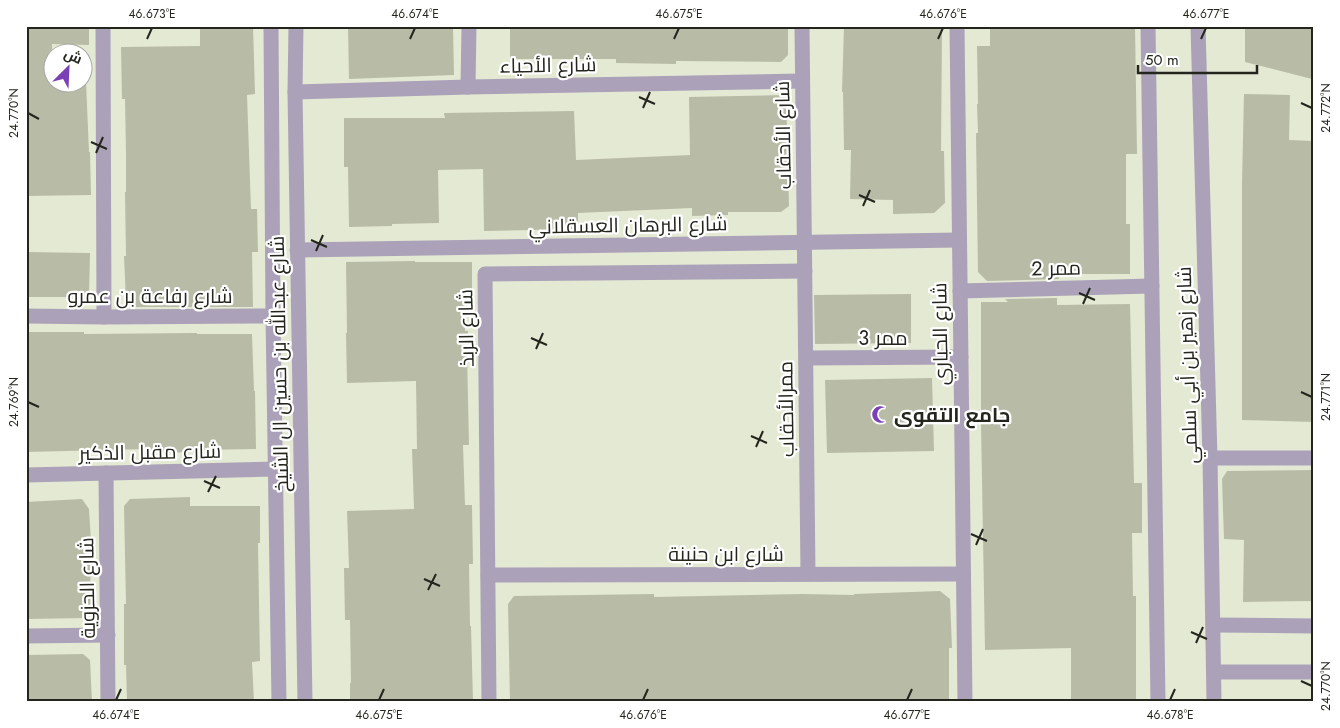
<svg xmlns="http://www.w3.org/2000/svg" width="1340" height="728" viewBox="0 0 1340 728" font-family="Jost,Cairo,sans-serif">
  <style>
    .building { fill: #b8bca7 }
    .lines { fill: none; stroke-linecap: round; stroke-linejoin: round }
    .minor { stroke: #aba2b9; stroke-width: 15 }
    .ticks { fill: none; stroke: #24251d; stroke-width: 2 }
    .labels { text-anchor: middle; stroke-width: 4.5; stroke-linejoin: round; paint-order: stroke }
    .street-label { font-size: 20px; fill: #24251d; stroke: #fff }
    .poi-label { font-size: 20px; font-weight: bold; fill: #24251d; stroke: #fff; text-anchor: start }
    .neatline { fill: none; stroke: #24251d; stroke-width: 2 }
    .ticks-label { font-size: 12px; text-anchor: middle; fill: #24251d }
  </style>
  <rect width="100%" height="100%" fill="#e4e9d3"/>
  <g class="building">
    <polygon points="26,26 89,26 89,45 52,44 52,82 86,82 89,152 90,152 91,195 26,196"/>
    <polygon points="200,26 253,26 255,94 247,95 251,209 257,209 258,252 252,252 253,307 131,307 126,301 124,256 126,256 125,192 126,192 126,154 125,99 122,99 121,47 200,46"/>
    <polygon points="348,26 453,26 454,75 349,79"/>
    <polygon points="510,26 788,26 788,55 781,62 676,61 676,64 616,63 616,59 510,59"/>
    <polygon points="844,26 942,26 941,151 944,151 945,203 934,213 893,214 893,200 850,199 851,150 844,150 843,92 842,92"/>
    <polygon points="990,26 1135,26 1137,154 1126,154 1126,224 1130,224 1130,274 1059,274 1059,279 987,281 978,272 976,133 978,133 977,104 978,104 977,46 990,46"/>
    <polygon points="1245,26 1311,26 1312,79 1245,62"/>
    <polygon points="1244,94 1290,95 1289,140 1314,141 1314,422 1242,420 1242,183"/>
    <polygon points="786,95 789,206 781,212 728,212 728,215 692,216 692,208 578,213 578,229 484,231 483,169 438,170 439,223 392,224 392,226 349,227 348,167 344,167 344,118 445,118 444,113 574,111 576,160 690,155 689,97"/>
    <polygon points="26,252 90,253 89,297 26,297"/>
    <polygon points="415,261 415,262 472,262 472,295 464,295 465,331 468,331 468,353 467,353 469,445 463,445 465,505 472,505 473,564 469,564 470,626 471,626 473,702 350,702 350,683 351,683 350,620 345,620 344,568 349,568 347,511 414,509 412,449 417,449 416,381 347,383 346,333 347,333 346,262"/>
    <polygon points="911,294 911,343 815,344 814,295"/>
    <polygon points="1057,298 1057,305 1130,304 1134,483 1142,483 1142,533 1132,533 1133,596 1136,596 1136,702 1071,702 1071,648 985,650 981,424 981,302 1008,302 1005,299"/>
    <polygon points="26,332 84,332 84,334 197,333 197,334 252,334 254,391 255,391 256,449 198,450 198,452 147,453 147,449 26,452"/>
    <polygon points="932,378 934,451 827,453 825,380"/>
    <polygon points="1314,470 1314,601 1243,602 1244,540 1224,539 1222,479 1227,471"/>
    <polygon points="190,497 190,506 260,506 260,543 258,543 260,661 252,662 254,702 127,702 126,665 124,665 124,604 126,604 124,506 130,499"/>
    <polygon points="82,499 89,509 92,558 90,558 91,612 86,618 26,619 26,502"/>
    <polygon points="940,591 950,599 952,648 949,648 949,702 510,702 508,604 514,596 654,594 654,597 802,594 854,595 854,594"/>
    <polygon points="83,654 90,660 92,702 26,702 26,655"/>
  </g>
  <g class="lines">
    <g class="minor">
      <polyline points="103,26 104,317"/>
      <polyline points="271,26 273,316 279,702"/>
      <polyline points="296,26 295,92 305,702"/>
      <polyline points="802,26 808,574"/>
      <polyline points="957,26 965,702"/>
      <polyline points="1148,26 1158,702"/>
      <polyline points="1198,26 1210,458 1214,702"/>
      <polyline points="468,87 469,26"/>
      <polyline points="295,92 468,87 801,81"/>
      <polyline points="297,250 959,240"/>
      <polyline points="960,291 1152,286"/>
      <polyline points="26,316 104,317 273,316"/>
      <polyline points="806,358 961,357"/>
      <polyline points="1210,458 1314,458"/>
      <polyline points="106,473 108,702"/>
      <polyline points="26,475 275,469"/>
      <polyline points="488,575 963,574"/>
      <polyline points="1214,625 1314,626"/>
      <polyline points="26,636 108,635"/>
      <polyline points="1214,672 1314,672"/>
      <polyline points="489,702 485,274 805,271"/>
    </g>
  </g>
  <path class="ticks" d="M147,39L152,28M410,39L415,28M674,39L679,28M938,39L943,28M1201,39L1206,28M639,97L655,104M1301,103L1312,108M643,108L650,92M28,113L39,119M91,142L107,149M96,153L103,137M859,195L875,202M863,206L870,190M311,240L327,247M316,251L323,235M1079,293L1095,300M1083,304L1090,288M531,338L547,345M536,349L543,333M1301,392L1312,397M28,402L39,407M751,436L767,443M756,447L763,431M204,481L220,488M208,492L216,476M971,534L987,541M976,545L983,529M424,579L440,586M428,590L436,574M1191,632L1207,639M1196,643L1203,627M1301,681L1312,686M116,700L121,689M379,700L384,689M643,700L648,689M907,700L912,689M1170,700L1175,689"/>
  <defs>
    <symbol id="mosque-bare" viewBox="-9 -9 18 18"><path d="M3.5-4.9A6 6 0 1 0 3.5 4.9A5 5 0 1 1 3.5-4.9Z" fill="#7b40b6" stroke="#fff" stroke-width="2.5" paint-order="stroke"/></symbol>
  </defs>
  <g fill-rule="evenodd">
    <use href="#mosque-bare" x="868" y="402" width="25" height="25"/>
  </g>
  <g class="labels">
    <g class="street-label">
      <text transform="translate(548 65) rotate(-1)" y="7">شارع الأحياء</text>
      <text transform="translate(783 135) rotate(-91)" y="7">شارع الأحقاب</text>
      <text transform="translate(628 225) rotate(-1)" y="7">شارع البرهان العسقلاني</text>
      <text transform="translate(1056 268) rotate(-1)" y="7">ممر 2</text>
      <text x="150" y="303">شارع رفاعة بن عمرو</text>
      <text transform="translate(466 328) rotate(-91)" y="7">شارع الربذ</text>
      <text transform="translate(940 334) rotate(-91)" y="7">شارع الحباري</text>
      <text x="883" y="345">ممر 3</text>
      <text transform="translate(279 364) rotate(-91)" y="7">شارع عبدالله بن حسين ال الشيخ</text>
      <text transform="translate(1187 365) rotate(-92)" y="7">شارع زهير بن أبي سلمي</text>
      <text transform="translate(786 409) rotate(-91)" y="7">ممرالأحقاب</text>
      <text transform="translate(150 452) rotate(-1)" y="7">شارع مقبل الذكير</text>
      <text x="726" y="561">شارع ابن حنينة</text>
      <text transform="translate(87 588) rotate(-91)" y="7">شارع الحزوية</text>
    </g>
    <g class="poi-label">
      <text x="894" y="422">جامع التقوى</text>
    </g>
  </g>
  <rect width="1340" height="728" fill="none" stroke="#ffffff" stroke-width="55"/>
  <g transform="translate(68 68) rotate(24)"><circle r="24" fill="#ffffff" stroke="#a7a8a5"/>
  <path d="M0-4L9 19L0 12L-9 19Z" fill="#7b40b6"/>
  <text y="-8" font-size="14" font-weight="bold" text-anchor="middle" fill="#24251d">ش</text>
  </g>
  <path d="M1138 65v8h119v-8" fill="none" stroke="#24251d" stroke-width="2.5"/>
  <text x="1145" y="65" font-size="15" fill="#24251d" stroke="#ffffff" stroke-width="4" paint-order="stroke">50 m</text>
  <rect x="28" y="28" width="1284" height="672" class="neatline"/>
  <g class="ticks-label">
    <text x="152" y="18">46.673°E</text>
    <text x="415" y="18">46.674°E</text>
    <text x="679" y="18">46.675°E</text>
    <text x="943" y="18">46.676°E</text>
    <text x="1206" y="18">46.677°E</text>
    <text transform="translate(1326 108) rotate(-90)" y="4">24.772°N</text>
    <text transform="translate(14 113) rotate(-90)" y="4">24.770°N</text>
    <text transform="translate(1326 397) rotate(-90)" y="4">24.771°N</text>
    <text transform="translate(14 402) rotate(-90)" y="4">24.769°N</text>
    <text transform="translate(1326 686) rotate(-90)" y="4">24.770°N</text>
    <text x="116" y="719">46.674°E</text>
    <text x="379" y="719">46.675°E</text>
    <text x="643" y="719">46.676°E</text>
    <text x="907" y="719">46.677°E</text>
    <text x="1170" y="719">46.678°E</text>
  </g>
</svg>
